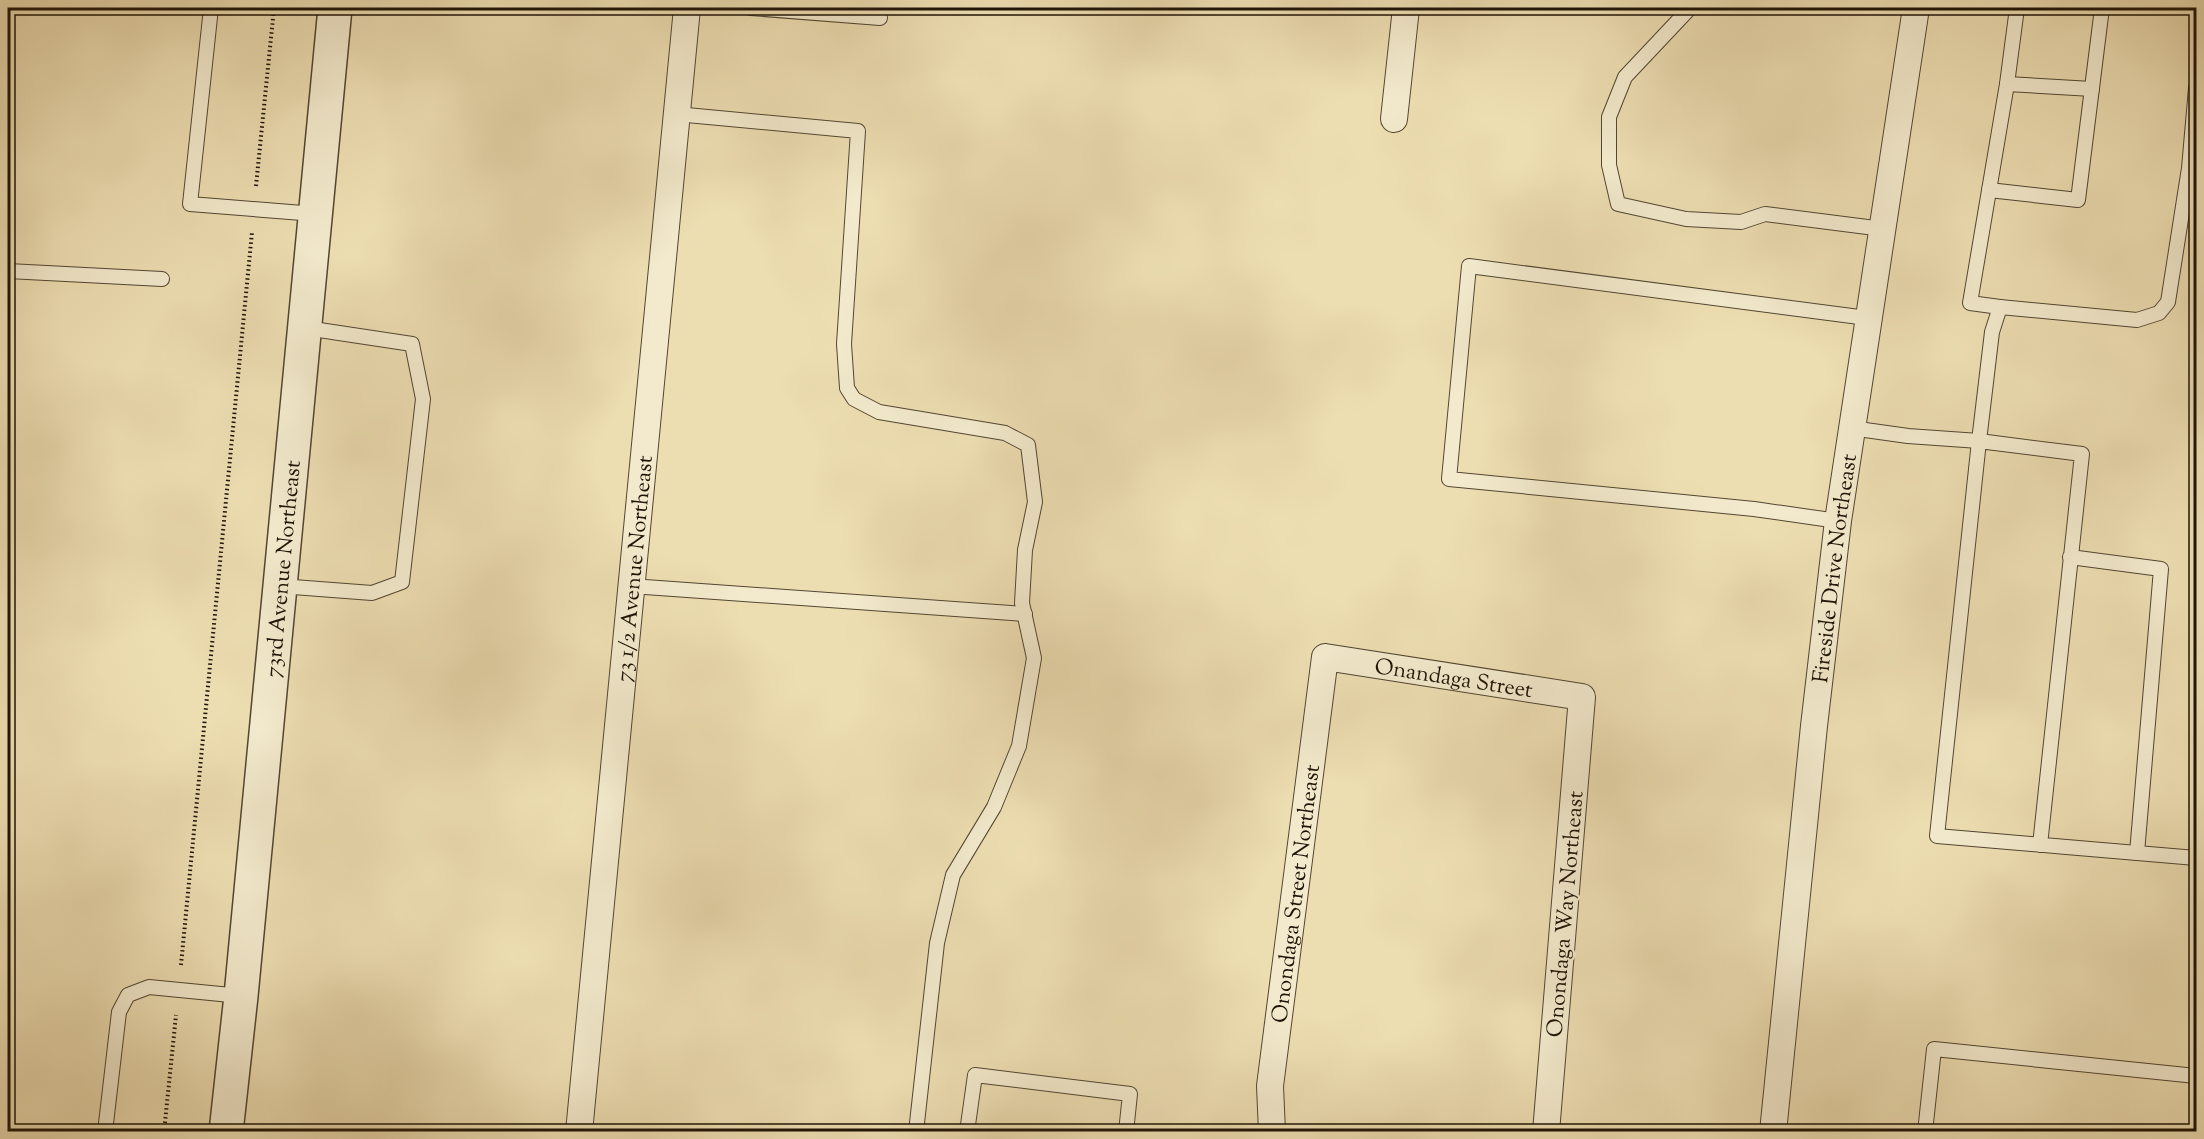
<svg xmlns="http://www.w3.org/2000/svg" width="2204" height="1139" viewBox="0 0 2204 1139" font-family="'Sorts Mill Goudy',serif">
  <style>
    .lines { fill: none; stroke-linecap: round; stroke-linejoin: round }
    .service-casing { stroke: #524632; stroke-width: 16 }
    .minor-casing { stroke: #524632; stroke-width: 28 }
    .tertiary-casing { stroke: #524632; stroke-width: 36 }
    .path { stroke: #1e1407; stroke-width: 4; stroke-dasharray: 1.5 3; stroke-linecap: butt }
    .service { stroke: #f3eacd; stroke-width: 14 }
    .minor { stroke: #f3eacd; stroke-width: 26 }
    .tertiary { stroke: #f3eacd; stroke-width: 33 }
    .labels { text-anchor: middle; stroke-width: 4.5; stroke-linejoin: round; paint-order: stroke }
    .street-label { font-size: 22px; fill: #1e1407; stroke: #f3eacd }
  </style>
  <rect width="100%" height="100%" fill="#eddeb2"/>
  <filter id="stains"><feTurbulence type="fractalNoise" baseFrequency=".00333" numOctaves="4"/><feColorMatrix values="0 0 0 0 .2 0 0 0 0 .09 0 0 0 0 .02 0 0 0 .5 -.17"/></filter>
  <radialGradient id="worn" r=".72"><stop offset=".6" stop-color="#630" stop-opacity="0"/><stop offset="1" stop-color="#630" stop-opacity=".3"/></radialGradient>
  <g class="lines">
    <defs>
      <g id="service">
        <polyline points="211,8 190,204 315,214"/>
        <polyline points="751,8 880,18"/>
        <polyline points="1690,8 1625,77 1609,117 1609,165 1618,204 1686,219 1741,222 1765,214 1883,229"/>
        <polyline points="2007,84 2092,89"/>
        <polyline points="676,114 858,131 844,344 847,388 854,399 879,412 1005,433 1028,445 1035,502 1025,550 1022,603 1034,658 1019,746 994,807 953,875 937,943 916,1132"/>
        <polyline points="1989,190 2078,200 2102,8"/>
        <polyline points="8,271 162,279"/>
        <polyline points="2000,307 1970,303 2007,84 2017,8"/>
        <polyline points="1851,428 1908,436 1979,441 1992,332 2000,307 2137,320 2159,313 2168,302 2189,168 2196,88"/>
        <polyline points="1838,521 1754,509 1449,479 1469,266 1867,318"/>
        <polyline points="2070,557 2161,569 2137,853"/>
        <polyline points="280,586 372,593 402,582 423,399 412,344 306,328"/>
        <polyline points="631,586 1025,614"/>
        <path d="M2040,845L2082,454L1979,441L1937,836C2023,843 2110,851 2196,858"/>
        <polyline points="105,1132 119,1012 128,995 149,987 241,996"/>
        <polyline points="967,1132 975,1075 1130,1094 1126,1132"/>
        <polyline points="1925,1132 1934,1049 2196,1076"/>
      </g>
      <g id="minor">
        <polyline points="1394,119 1406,8"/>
        <path id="s1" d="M579,1132L687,8"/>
        <path id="s2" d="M1272,1132L1270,1086L1325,657L1582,697L1546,1132"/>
        <path id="s3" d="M1773,1132L1814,726L1838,521L1916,8"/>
      </g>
      <g id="tertiary">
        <path id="s4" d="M226,1132L241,996L335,8"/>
      </g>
    </defs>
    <use href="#service" class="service-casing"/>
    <use href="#minor" class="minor-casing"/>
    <use href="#tertiary" class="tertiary-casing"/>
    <g class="path">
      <polyline points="256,186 274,8"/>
      <polyline points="181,965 252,232"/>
      <polyline points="164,1132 176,1015"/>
    </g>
    <use href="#service" class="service"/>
    <use href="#minor" class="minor"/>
    <use href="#tertiary" class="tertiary"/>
  </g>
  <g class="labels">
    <g class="street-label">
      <text dy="8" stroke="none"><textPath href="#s3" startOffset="567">Fireside Drive Northeast</textPath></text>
      <text dy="8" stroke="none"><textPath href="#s1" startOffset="566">73 1/2 Avenue Northeast</textPath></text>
      <text dy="8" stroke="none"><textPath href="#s4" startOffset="566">73rd Avenue Northeast</textPath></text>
      <text dy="8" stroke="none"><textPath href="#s2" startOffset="609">Onandaga Street</textPath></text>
      <text dy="8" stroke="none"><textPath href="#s2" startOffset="240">Onondaga Street Northeast</textPath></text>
      <text transform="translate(1564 914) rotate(-85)" y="8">Onondaga Way Northeast</text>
    </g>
  </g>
  <rect width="2204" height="1139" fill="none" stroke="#eddeb2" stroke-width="30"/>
  <rect x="9" y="9" width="2186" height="1121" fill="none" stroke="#1e1407" stroke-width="3"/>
  <rect x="15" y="15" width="2174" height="1109" fill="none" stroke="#1e1407" stroke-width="1.5"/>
  <rect width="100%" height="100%" filter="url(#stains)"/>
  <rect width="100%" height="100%" fill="url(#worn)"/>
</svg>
